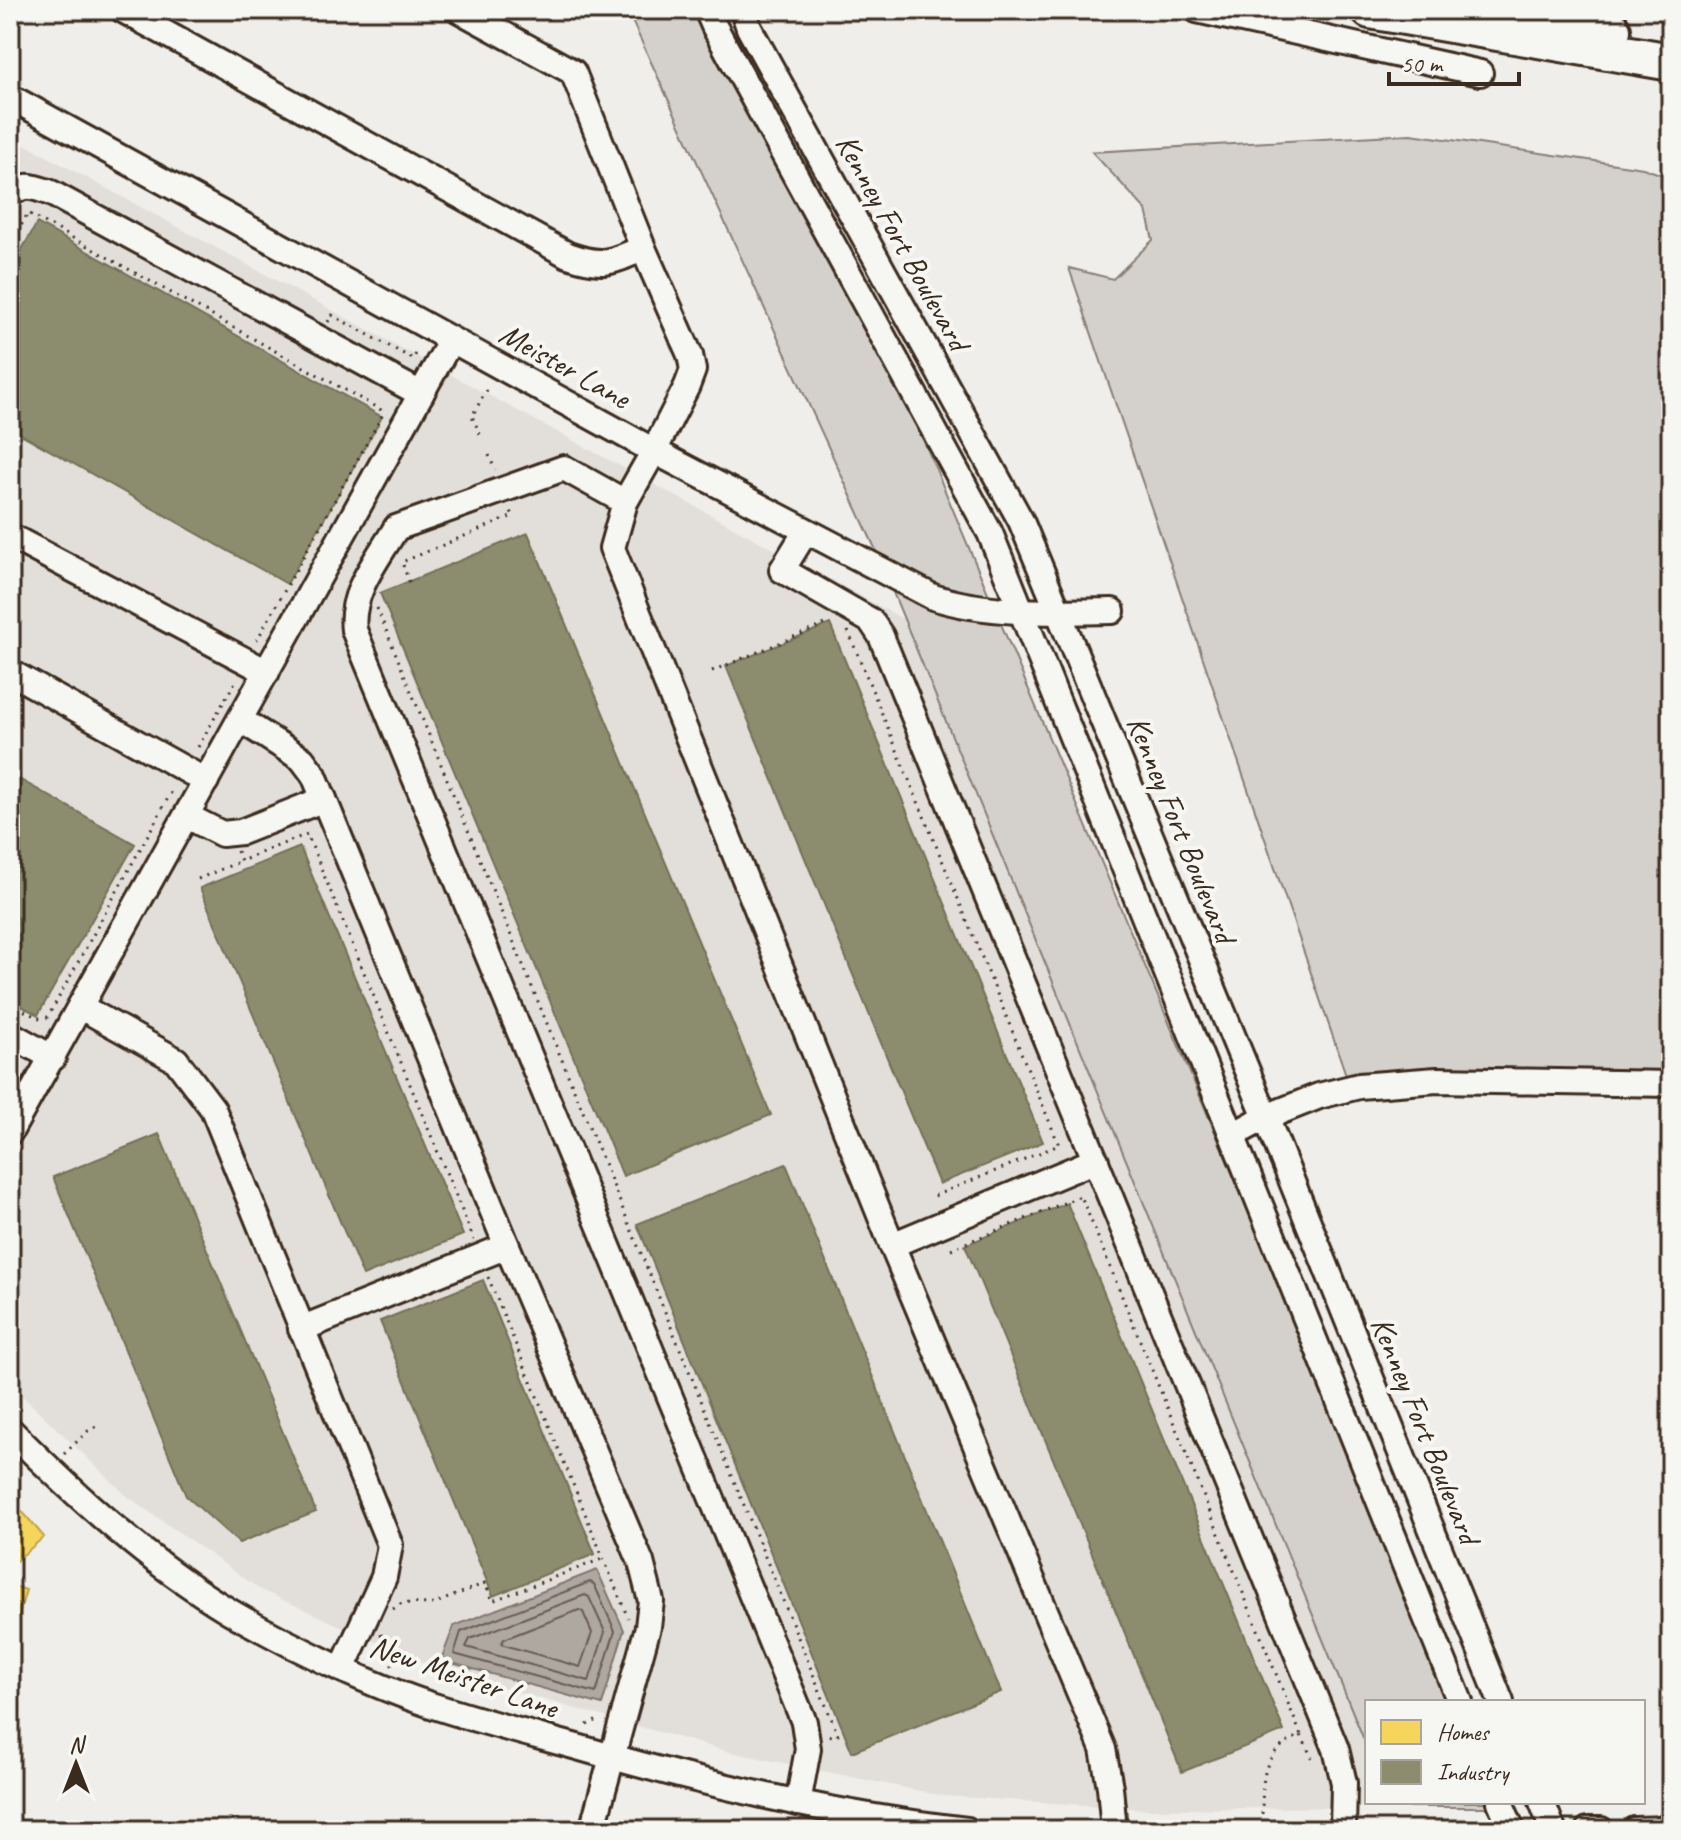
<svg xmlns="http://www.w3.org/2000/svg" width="1681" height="1840" viewBox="0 0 1681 1840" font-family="Caveat,sans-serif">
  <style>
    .built { fill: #e2dfdb }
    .green { fill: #d4d1cc; stroke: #887e75; stroke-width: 2 }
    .water { fill: #afa8a1; stroke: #81766d; stroke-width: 2 }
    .homes { fill: #f6d55c; stroke: #bea249; stroke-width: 2 }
    .industry { fill: #8c8c6e; stroke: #746f56; stroke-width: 2 }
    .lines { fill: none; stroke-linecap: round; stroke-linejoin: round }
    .shore { stroke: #695c52; stroke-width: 2 }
    .minor-casing { stroke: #3b2a1e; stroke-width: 30 }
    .highway-casing { stroke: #3b2a1e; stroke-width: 42 }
    .path { stroke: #3b2a1e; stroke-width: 3; stroke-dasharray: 2 6; stroke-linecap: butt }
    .minor { stroke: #f6f6f2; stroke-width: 24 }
    .highway { stroke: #f6f6f2; stroke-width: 36 }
    .labels { text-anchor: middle; stroke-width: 8; stroke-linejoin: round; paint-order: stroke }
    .street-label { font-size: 32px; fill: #3b2a1e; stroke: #f6f6f2 }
  </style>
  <rect width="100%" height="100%" fill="#efeeea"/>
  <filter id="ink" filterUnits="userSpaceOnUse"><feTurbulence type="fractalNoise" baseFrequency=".0125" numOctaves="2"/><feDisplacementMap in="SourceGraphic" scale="16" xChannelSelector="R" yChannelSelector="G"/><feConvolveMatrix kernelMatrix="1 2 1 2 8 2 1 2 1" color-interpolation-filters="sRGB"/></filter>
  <g filter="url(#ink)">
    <polygon class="built" points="26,145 905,620 1367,1747 1367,1802 1390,1802 1391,1807 1145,1809 944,1796 730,1752 438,1670 261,1590 127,1496 10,1384 10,148"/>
    <g class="green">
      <polygon points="627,10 750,10 769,73 1455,1702 1367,1702 1367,1747 874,546"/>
      <polygon points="1411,134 1643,168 1671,178 1671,1075 1346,1075 1069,268 1113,279 1153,240 1146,210 1092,152"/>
      <polygon points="1390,1802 1497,1802 1499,1807 1391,1807"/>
    </g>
    <polygon class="water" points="597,1570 624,1630 602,1705 441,1660 454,1626"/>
    <g class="homes">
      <polygon points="10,1497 44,1537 10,1566"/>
      <polygon points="10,1585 26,1590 10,1647"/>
    </g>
    <g class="industry">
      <polygon points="37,223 382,417 287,584 10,428 10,270"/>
      <polygon points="528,533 771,1115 623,1176 380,593"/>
      <polygon points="830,624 1043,1142 939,1184 726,666"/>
      <polygon points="10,774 135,844 38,1015 10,1000"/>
      <polygon points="300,847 463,1235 363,1276 200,888"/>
      <polygon points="159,1134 316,1512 239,1543 186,1496 53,1177"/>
      <polygon points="786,1164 1001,1692 852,1752 637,1224"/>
      <polygon points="1067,1203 1284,1731 1182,1772 965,1245"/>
      <polygon points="483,1280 595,1554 493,1596 380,1321"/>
    </g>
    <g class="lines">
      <g class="shore">
        <polygon points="590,1582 594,1584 615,1631 596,1693 454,1654 461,1632"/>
        <polygon points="585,1595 589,1597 605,1632 589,1681 466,1647 470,1639"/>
        <polygon points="579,1610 583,1612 592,1633 580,1667 501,1644 504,1639"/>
      </g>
      <defs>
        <g id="minor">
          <path d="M123,10L568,255C603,267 610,263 643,248"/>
          <polyline points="459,10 573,72 643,248 690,355 693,370 687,386 654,451 625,502 612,548 892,1245 1103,1749 1110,1787 1114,1830"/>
          <polyline points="707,10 714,26 990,533 1460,1702"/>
          <polyline points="743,10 749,28 1021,521 1266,1117 1501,1702"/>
          <polyline points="1197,10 1480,73"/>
          <path d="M10,97L654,451L933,597C989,615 1054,612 1112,611"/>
          <path d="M10,194C27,182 33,187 51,193L421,394"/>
          <path d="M625,502L564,468L396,528C378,559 349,593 354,630L804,1722L808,1749L798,1803"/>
          <polyline points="806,531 782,570 871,621 881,636 1336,1749 1344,1783 1343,1830"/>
          <polyline points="10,536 267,672"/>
          <polyline points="10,672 206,781"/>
          <polyline points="241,720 302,759 314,775 507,1246 641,1562 651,1601 648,1627 592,1830"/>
          <polyline points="187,816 222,834 241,832 324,799"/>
          <polyline points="81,1007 176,1060 213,1109 390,1545 384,1577 342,1669"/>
          <polyline points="10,1034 53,1058"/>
          <polyline points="10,1132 451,340"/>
          <polyline points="1233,1135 1266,1117 1319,1096 1359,1086 1437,1080 1671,1084"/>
          <polyline points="892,1245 1096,1160"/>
          <polyline points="301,1329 507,1246"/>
          <path d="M10,1430C76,1496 148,1562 229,1611C291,1647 369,1685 437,1707C483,1722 530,1734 577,1747C705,1784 834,1815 967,1830"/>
          <polyline points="1500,1802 1512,1830"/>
          <polyline points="1542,1802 1553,1830"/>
          <polyline points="1588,1830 1601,1830"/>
          <polyline points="1634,1830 1671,1829"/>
        </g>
        <g id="highway">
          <polyline points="1370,10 1671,62"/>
          <polyline points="1528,10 1612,30"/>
        </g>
      </defs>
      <use href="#minor" class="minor-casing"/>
      <use href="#highway" class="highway-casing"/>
      <g class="path">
        <polyline points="10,246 28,213 381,410 383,414 257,640"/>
        <polyline points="328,322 332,315 413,359 417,352"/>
        <polyline points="480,434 472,416 487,390"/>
        <polyline points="489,455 495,470"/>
        <polyline points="409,582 402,562 513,516 510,508"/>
        <polyline points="377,608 838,1735 827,1736"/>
        <polyline points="848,631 1059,1145 934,1196"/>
        <polyline points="712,671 830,622"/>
        <polyline points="198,747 235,682"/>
        <polyline points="237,851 241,861 307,834 474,1240"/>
        <polyline points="198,879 241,861"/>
        <polyline points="10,1003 38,1018 48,1017 173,789"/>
        <polyline points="10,1067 19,1074"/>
        <polyline points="951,1249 1081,1196 1301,1735"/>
        <polyline points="488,1277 628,1618"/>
        <polyline points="64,1454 88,1431 100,1425"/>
        <polyline points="393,1609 402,1603 434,1604 485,1583 492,1601 602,1559"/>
        <polyline points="381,1634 393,1668"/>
        <polyline points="587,1725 600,1719"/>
        <path d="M1262,1814C1263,1774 1261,1753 1301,1735L1312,1758"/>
      </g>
      <use href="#minor" class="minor"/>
      <use href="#highway" class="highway"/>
    </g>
  </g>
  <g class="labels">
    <g class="street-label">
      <text transform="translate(903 242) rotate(61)" y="11">Kenney Fort Boulevard</text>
      <text transform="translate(565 365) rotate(29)" y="11">Meister Lane</text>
      <text transform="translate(1182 829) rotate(68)" y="11">Kenney Fort Boulevard</text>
      <text transform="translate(1426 1430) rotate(68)" y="11">Kenney Fort Boulevard</text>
      <text transform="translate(464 1676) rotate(19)" y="11">New Meister Lane</text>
    </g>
  </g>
  <rect width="1681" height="1840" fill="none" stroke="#f6f6f2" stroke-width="40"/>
  <rect x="20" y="20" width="1641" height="1800" fill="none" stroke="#3b2a1e" stroke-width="3" filter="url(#ink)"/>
  <rect x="1365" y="1700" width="280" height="104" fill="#f6f6f2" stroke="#aba49d" stroke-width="2"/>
  <rect x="1381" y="1720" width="40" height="24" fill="#f6d55c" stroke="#aba49d" stroke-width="2"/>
  <text x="1437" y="1740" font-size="24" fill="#3b2a1e">Homes</text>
  <rect x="1381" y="1760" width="40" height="24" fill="#8c8c6e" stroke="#aba49d" stroke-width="2"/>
  <text x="1437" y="1780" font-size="24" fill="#3b2a1e">Industry</text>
  <g transform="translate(76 1764)" stroke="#f6f6f2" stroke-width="6" paint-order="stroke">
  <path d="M0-6L14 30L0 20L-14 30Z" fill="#3b2a1e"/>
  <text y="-12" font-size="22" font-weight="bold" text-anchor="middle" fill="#3b2a1e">N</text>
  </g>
  <path d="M1389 72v12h130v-12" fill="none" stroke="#3b2a1e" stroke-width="4"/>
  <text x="1401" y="72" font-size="24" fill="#3b2a1e" stroke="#f6f6f2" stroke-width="6" paint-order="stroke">50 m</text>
</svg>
